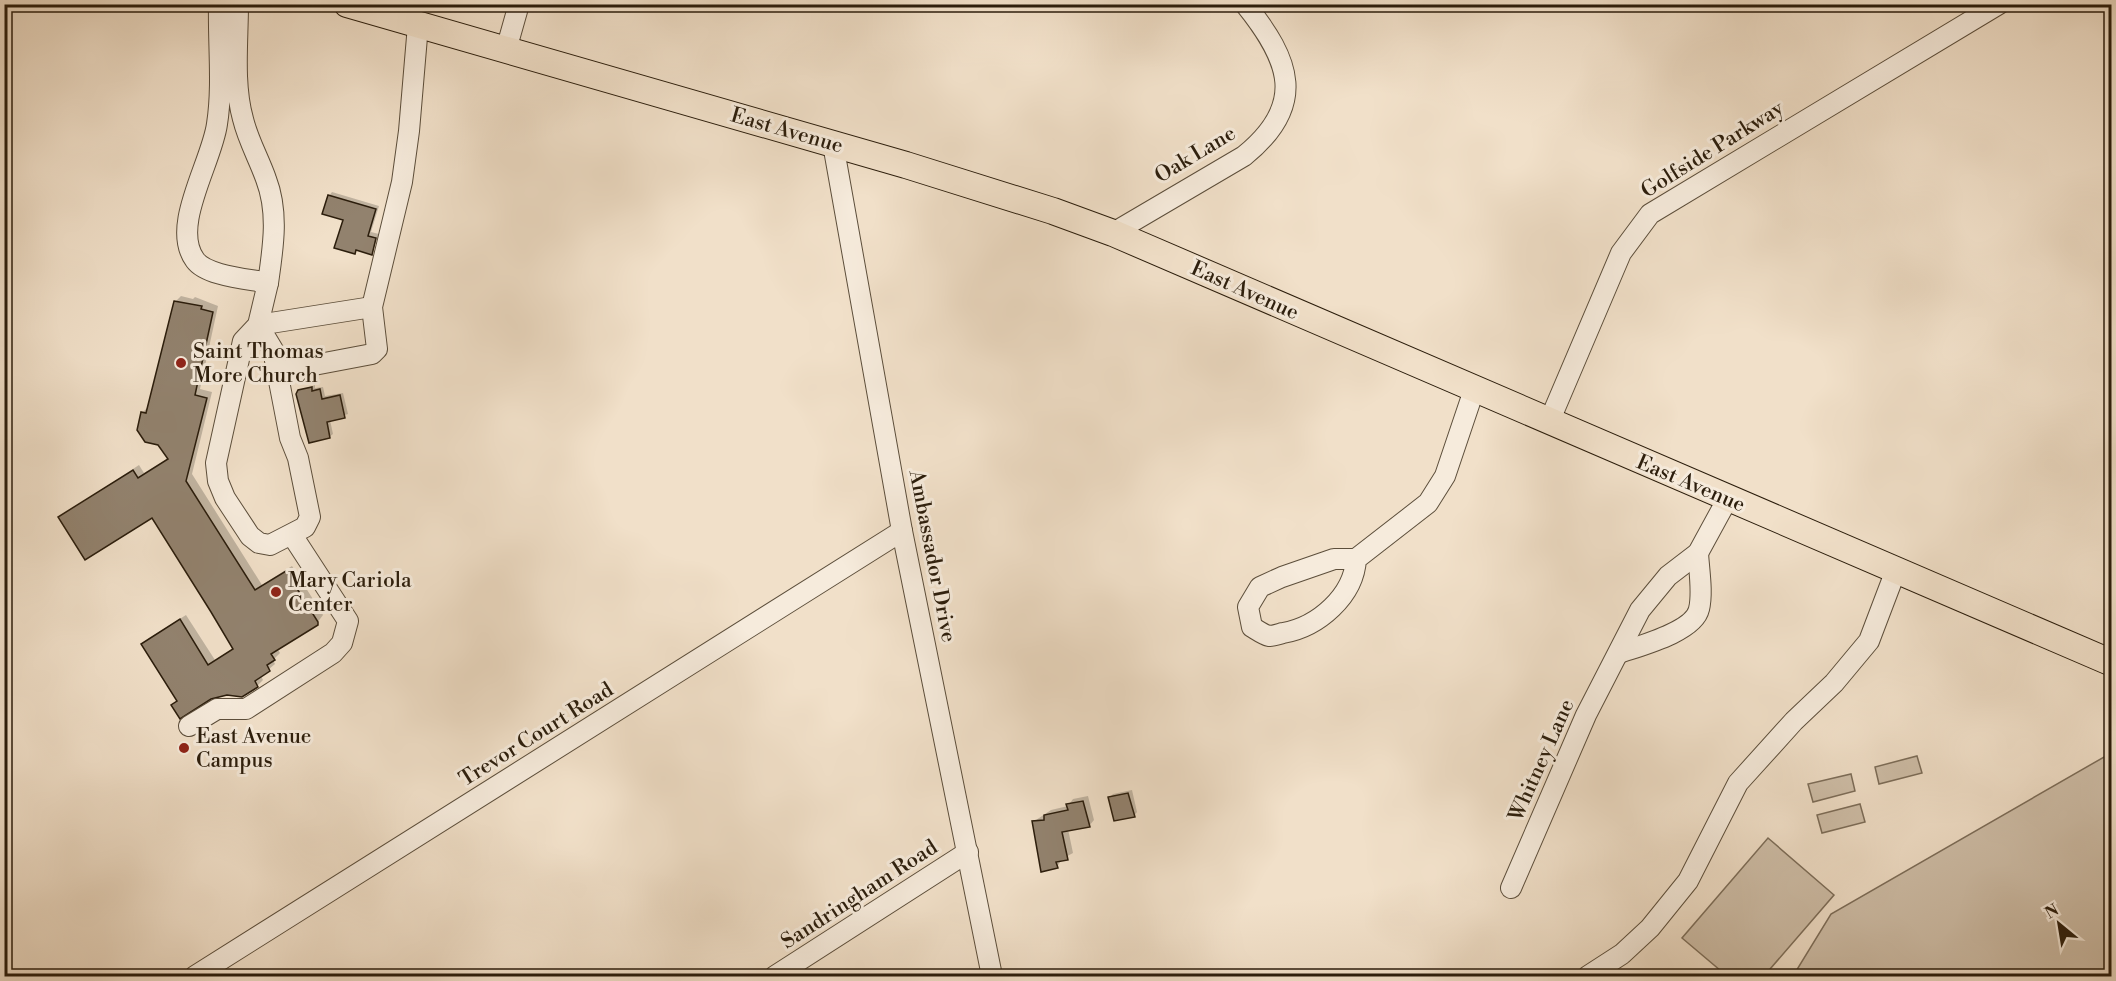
<svg xmlns="http://www.w3.org/2000/svg" width="2116" height="981" viewBox="0 0 2116 981" font-family="'Libre Bodoni',serif">
  <style>
    .green { fill: #cfbfa9; stroke: #7d6e5a; stroke-width: 1.5 }
    .shadow { fill: #0003 }
    .building { fill: #92826e; stroke: #2b1d0c; stroke-width: 1.5 }
    .lines { fill: none; stroke-linecap: round; stroke-linejoin: round }
    .minor-casing { stroke: #5c4e3b; stroke-width: 22 }
    .major-casing { stroke: #2b1d0c; stroke-width: 28 }
    .minor { stroke: #f6ebdc; stroke-width: 20 }
    .major { stroke: #f1e0c9; stroke-width: 26 }
    .poi-dot { fill: #8f2418; stroke: #f6ebdc; stroke-width: 2 }
    .labels { text-anchor: middle; stroke-width: 6; stroke-linejoin: round; paint-order: stroke }
    .street-label { font-size: 21px; fill: #2b1d0c; stroke: #f6ebdc }
    .poi-label { font-size: 21px; fill: #2b1d0c; stroke: #f6ebdc; text-anchor: start }
  </style>
  <rect width="100%" height="100%" fill="#f1e0c9"/>
  <filter id="stains"><feTurbulence type="fractalNoise" baseFrequency=".00333" numOctaves="4"/><feColorMatrix values="0 0 0 0 .2 0 0 0 0 .09 0 0 0 0 .02 0 0 0 .5 -.17"/></filter>
  <radialGradient id="worn" r=".72"><stop offset=".6" stop-color="#630" stop-opacity="0"/><stop offset="1" stop-color="#630" stop-opacity=".3"/></radialGradient>
  <g class="green">
    <polygon points="2111,753 2111,976 1793,976 1831,914"/>
    <polygon points="1917,756 1922,773 1879,784 1875,767"/>
    <polygon points="1851,774 1855,791 1813,802 1808,784"/>
    <polygon points="1860,804 1865,822 1822,833 1817,815"/>
    <polygon points="1768,838 1834,895 1764,976 1727,976 1682,938"/>
  </g>
  <g class="shadow">
    <polygon points="332,192 379,206 371,232 379,234 372,253 358,249 355,252 344,219 329,196"/>
    <polygon points="181,296 193,299 195,297 218,306 200,389 212,392 192,474 262,585 292,566 323,615 317,623 277,648 280,653 273,660 275,664 261,676 263,680 257,686 242,695 227,693 178,700 143,644 149,638 186,615 215,660 234,648 152,516 60,517 139,465 144,473 169,458 143,412 149,406 175,302"/>
    <polygon points="315,385 315,388 323,387 325,396 343,393 348,414 330,420 333,434 329,437 306,433 300,391"/>
    <polygon points="1132,790 1137,812 1134,816 1110,797 1113,794"/>
    <polygon points="1088,796 1094,820 1089,826 1068,829 1073,853 1062,859 1057,867 1033,822 1051,810 1068,806 1073,799"/>
  </g>
  <g class="building">
    <polygon points="328,195 376,209 368,236 376,238 372,255 356,250 355,254 334,248 343,220 322,214"/>
    <polygon points="174,301 202,306 201,309 213,312 195,395 207,398 186,481 255,590 286,571 318,622 318,625 271,654 275,660 267,665 270,671 255,681 258,687 242,697 227,695 211,699 180,719 171,705 177,701 141,644 180,619 208,665 233,649 211,612 152,518 85,560 58,517 133,470 138,478 168,459 158,445 145,442 137,430 141,412 146,413"/>
    <polygon points="312,387 312,391 320,389 322,399 340,395 345,418 327,422 330,438 309,443 296,394 298,390"/>
    <polygon points="1128,793 1135,817 1114,821 1108,797"/>
    <polygon points="1083,801 1090,827 1062,832 1068,860 1056,862 1058,868 1041,872 1032,821 1044,820 1044,815 1068,810 1066,804"/>
  </g>
  <g class="lines">
    <defs>
      <g id="minor">
        <path d="M219,4C218,43 223,86 217,124C212,162 170,226 195,260C206,276 249,279 268,283C273,248 279,213 266,179C259,159 248,140 243,119C233,83 238,41 238,4"/>
        <polyline points="506,50 519,4"/>
        <polyline points="833,144 902,531 992,976"/>
        <path d="M1113,233L1244,156C1307,105 1291,61 1245,4"/>
        <polyline points="258,325 273,350 290,438 298,458 310,517 305,527 270,545 259,543 250,536 225,498 218,481 216,463 243,341 258,325 268,283"/>
        <polyline points="258,325 372,307"/>
        <polyline points="277,372 372,354 377,349 372,307 402,182 409,131 418,25"/>
        <polyline points="1549,422 1621,253 1650,214 1999,4"/>
        <path d="M1356,559C1354,596 1318,627 1283,633C1279,634 1273,636 1269,636C1264,635 1257,630 1252,627L1248,607L1260,587L1282,577L1334,559H1356L1428,503L1445,476L1474,390"/>
        <path d="M1619,653C1639,646 1694,632 1699,609C1703,593 1699,570 1698,553"/>
        <polyline points="189,726 217,709 246,709 333,653 342,643 348,621 292,535"/>
        <polyline points="1511,888 1586,715 1640,610 1668,576 1698,553 1728,498"/>
        <polyline points="195,976 902,531"/>
        <polyline points="775,976 968,852"/>
        <polyline points="1588,976 1622,954 1650,928 1688,881 1738,783 1794,721 1834,683 1869,641 1896,570"/>
      </g>
      <polyline id="major" points="347,4 906,165 1053,211 1113,233 2112,663"/>
    </defs>
    <use href="#minor" class="minor-casing"/>
    <use href="#major" class="major-casing"/>
    <use href="#minor" class="minor"/>
    <use href="#major" class="major"/>
  </g>
  <g class="poi-dot">
    <circle cx="181" cy="363" r="6"/>
    <circle cx="276" cy="592" r="6"/>
    <circle cx="184" cy="748" r="6"/>
  </g>
  <g class="labels">
    <g class="street-label">
      <text transform="translate(787 130) rotate(16)" y="7">East Avenue</text>
      <text transform="translate(1712 149) rotate(-32)" y="7">Golfside Parkway</text>
      <text transform="translate(1195 154) rotate(-31)" y="7">Oak Lane</text>
      <text transform="translate(1245 290) rotate(24)" y="7">East Avenue</text>
      <text transform="translate(1691 483) rotate(23)" y="7">East Avenue</text>
      <text transform="translate(933 556) rotate(79)" y="7">Ambassador Drive</text>
      <text transform="translate(536 734) rotate(-32)" y="7">Trevor Court Road</text>
      <text transform="translate(1541 760) rotate(-66)" y="7">Whitney Lane</text>
      <text transform="translate(859 894) rotate(-33)" y="7">Sandringham Road</text>
    </g>
    <g class="poi-label">
      <text x="193" y="358">Saint Thomas<tspan x="193" dy="24">More Church</tspan></text>
      <text x="288" y="587">Mary Cariola<tspan x="288" dy="24">Center</tspan></text>
      <text x="196" y="743">East Avenue<tspan x="196" dy="24">Campus</tspan></text>
    </g>
  </g>
  <rect width="2116" height="981" fill="none" stroke="#f1e0c9" stroke-width="24"/>
  <rect x="6" y="6" width="2104" height="969" fill="none" stroke="#2b1d0c" stroke-width="3"/>
  <rect x="12" y="12" width="2092" height="957" fill="none" stroke="#2b1d0c" stroke-width="1.5"/>
  <g transform="translate(2059 924) rotate(330)" stroke="#f6ebdc" stroke-width="4.5" paint-order="stroke">
  <path d="M0-4.5L10 22L0 15L-10 22Z" fill="#2b1d0c"/>
  <text y="-9" font-size="16" font-weight="bold" text-anchor="middle" fill="#2b1d0c">N</text>
  </g>
  <rect width="100%" height="100%" filter="url(#stains)"/>
  <rect width="100%" height="100%" fill="url(#worn)"/>
</svg>
